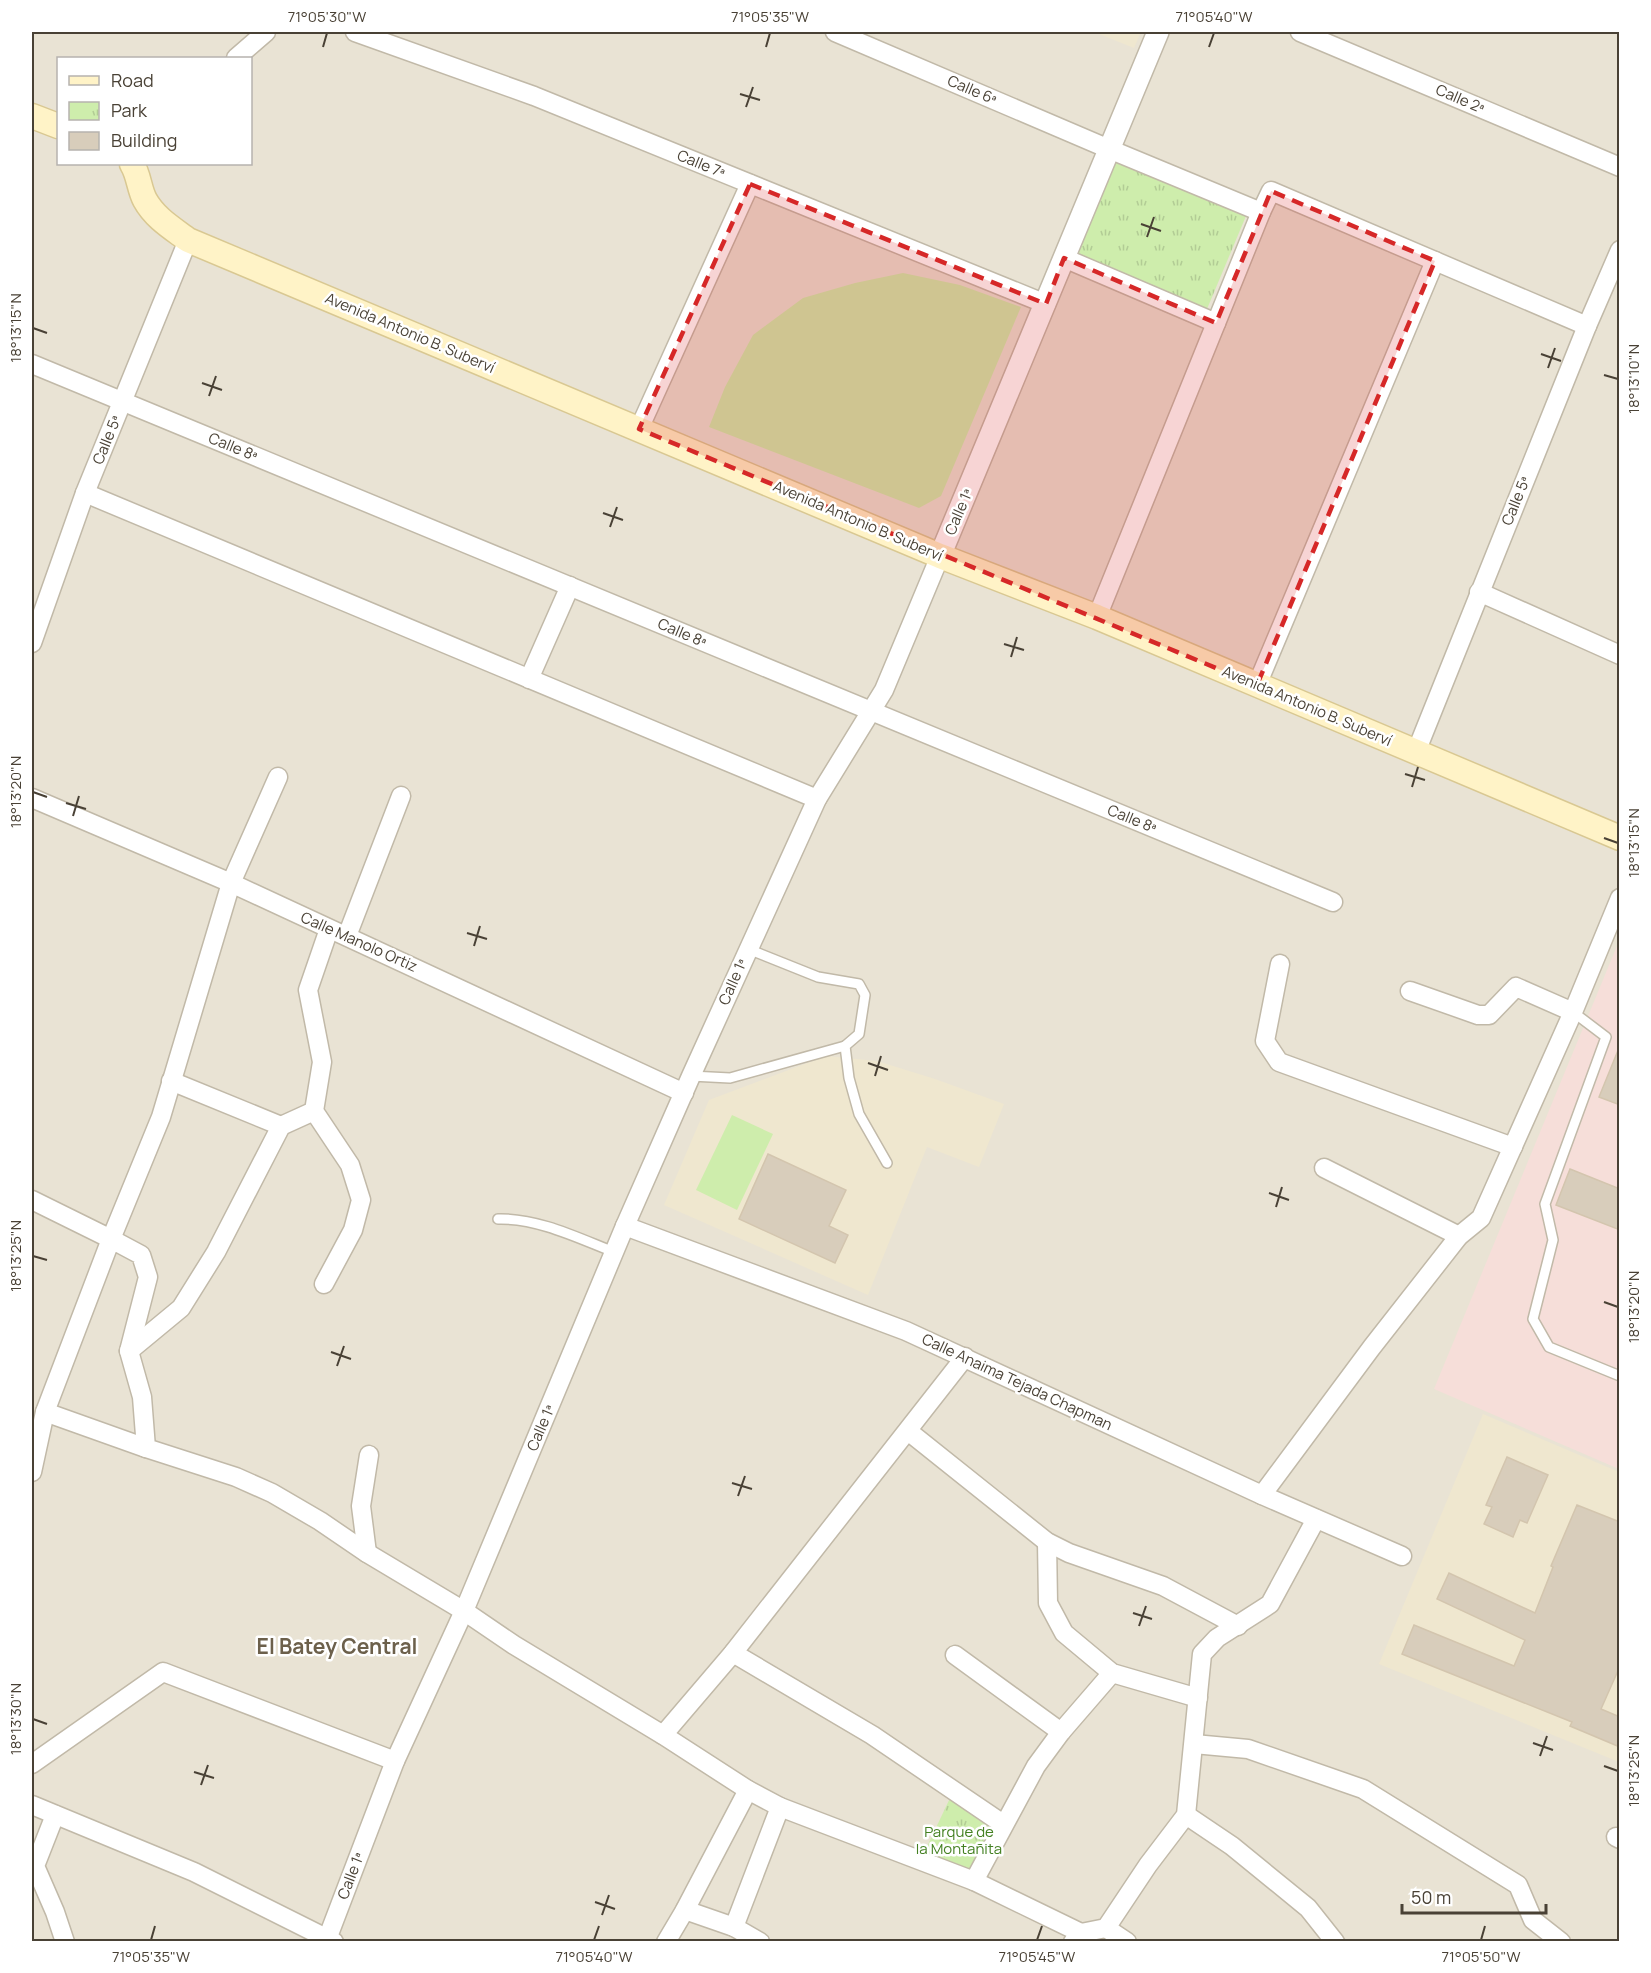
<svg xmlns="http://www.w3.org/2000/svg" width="1651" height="1973" viewBox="0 0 1651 1973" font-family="Manrope,sans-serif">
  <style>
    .residential { fill: #e9e3d4; fill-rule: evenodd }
    .education { fill: #efe7cf }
    .medical { fill: #f6ded9 }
    .grass { fill: #ceedac }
    .park { fill: url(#park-tufts) }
    .building { fill: #d8cdbb; stroke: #d3c5ae; stroke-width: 1.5 }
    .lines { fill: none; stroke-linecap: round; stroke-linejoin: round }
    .service-casing { stroke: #c1b9a8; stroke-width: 12 }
    .minor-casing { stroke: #c1b9a8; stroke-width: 21 }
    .tertiary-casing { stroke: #c1b9a8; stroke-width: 24 }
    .secondary-casing { stroke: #d9c892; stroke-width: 27 }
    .service { stroke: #fff; stroke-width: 9 }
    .minor { stroke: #fff; stroke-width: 18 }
    .tertiary { stroke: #fff; stroke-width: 21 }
    .secondary { stroke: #fff3c7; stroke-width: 24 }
    .marked { fill: #d62828; fill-opacity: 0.2; stroke: #d62828; stroke-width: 4.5; stroke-dasharray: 12 8; stroke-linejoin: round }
    .ticks { fill: none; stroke: #494135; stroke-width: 2 }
    .labels { text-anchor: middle; stroke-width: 5; stroke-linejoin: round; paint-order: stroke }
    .street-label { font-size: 15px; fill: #494135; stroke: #fff }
    .park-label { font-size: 15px; fill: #448022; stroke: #fff }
    .district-label { font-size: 21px; font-weight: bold; fill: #6c604b; stroke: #fff }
    .neatline { fill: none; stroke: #494135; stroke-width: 2 }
    .ticks-label { font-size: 15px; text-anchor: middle; fill: #494135 }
  </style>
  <defs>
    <pattern id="park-tufts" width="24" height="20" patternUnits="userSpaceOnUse" patternTransform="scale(1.5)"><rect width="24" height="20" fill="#ceedac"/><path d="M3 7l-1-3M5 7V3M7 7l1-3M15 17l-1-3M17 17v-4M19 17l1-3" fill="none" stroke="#b2cc95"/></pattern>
  </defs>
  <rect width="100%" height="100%" fill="#f5f1e7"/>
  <path class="residential" d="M32,32H1619V1941H32ZM58,58H250V164H58Z"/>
  <g class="education">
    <polygon points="1094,32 1141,32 1134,48"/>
    <polygon points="826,1056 877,1061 935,1079 1004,1104 979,1167 927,1147 868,1295 664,1205 709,1100"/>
    <polygon points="1483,1414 1619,1472 1619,1762 1379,1664"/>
  </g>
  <polygon class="medical" points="1619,941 1619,1469 1434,1389"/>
  <g class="grass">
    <polygon points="903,273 960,285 1021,307 941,496 919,508 709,427 725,387 753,335 803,298 855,283"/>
    <polygon points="732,1115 773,1134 737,1210 696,1190"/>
  </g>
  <g class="park">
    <polygon points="1114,162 1246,216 1207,309 1075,255"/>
    <polygon points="951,1796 997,1827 972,1874 923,1855"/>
  </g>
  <g class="building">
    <polygon points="1619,1048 1620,1048 1620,1105 1599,1097"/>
    <polygon points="768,1154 846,1190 829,1226 848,1235 835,1263 739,1219"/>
    <polygon points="1570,1169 1620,1189 1620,1230 1556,1205"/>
    <polygon points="1507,1457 1548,1475 1527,1523 1520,1520 1513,1537 1484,1524 1492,1507 1486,1505"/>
    <polygon points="1577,1505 1620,1522 1620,1666 1601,1709 1620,1717 1620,1747 1570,1726 1572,1722 1402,1654 1414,1625 1514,1666 1525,1640 1437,1599 1449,1573 1535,1613 1553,1567 1551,1566"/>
  </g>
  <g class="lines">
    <defs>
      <g id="service">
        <polyline points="748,949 818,977 859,984 865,995 859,1034 845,1046 849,1078 859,1114 887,1163"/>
        <polyline points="1573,1012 1606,1037 1545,1204 1553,1240 1533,1319 1549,1347 1620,1376"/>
        <polyline points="691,1076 730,1078 845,1046"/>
        <path d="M498,1219C538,1218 578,1238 614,1252"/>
      </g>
      <g id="minor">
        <polyline points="355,32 534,96 1046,304"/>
        <polyline points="835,32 1109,149 1261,212"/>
        <polyline points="1300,32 1620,167"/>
        <polyline points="236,58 266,32"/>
        <polyline points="1064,258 1216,323"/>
        <polyline points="32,364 1333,902"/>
        <polyline points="639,429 750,184"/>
        <polyline points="85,493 817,799"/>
        <polyline points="1479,592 1620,655"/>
        <polyline points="1097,617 1261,212 1271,191 1587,326"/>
        <polyline points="32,643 85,493 188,240"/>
        <polyline points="529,679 570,586"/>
        <polyline points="1257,685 1435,261"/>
        <polyline points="1416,752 1587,326 1620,250"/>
        <polyline points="32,798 231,883 684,1093"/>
        <polyline points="347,936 401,796"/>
        <polyline points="1280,964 1265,1041 1279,1062 1513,1147"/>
        <polyline points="1410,991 1478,1015 1489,1015 1516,987 1573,1012"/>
        <polyline points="171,1081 281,1126"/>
        <polyline points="1324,1168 1459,1236"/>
        <polyline points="32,1200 111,1239 161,1117 231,883 278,777"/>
        <polyline points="625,1226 906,1331 1262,1495 1402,1556"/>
        <polyline points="324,1284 353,1230 361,1200 350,1165 314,1111 322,1062 308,990 329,929"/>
        <polyline points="129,1351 181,1308 216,1252 281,1126 314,1111"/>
        <polyline points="45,1412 146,1448"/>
        <polyline points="908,1431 1047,1542 1069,1553 1163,1586 1238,1626"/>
        <polyline points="32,1472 45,1412 111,1239 141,1255 148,1277 129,1351 142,1397 146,1448 236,1477 272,1493 320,1521 367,1553 464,1611 514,1645 663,1735 748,1790 780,1807 974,1881 1081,1933 1073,1942"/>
        <polyline points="1262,1495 1372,1347 1459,1236 1481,1218 1573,1012 1620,898"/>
        <polyline points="1047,1542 1048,1603 1064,1633 1112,1673 1198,1698"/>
        <polyline points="367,1553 361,1506 369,1455"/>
        <polyline points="733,1653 872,1735 1003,1824"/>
        <polyline points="955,1655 1061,1732"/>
        <polyline points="663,1735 733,1653 965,1357"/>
        <polyline points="1194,1744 1248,1749 1363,1789 1518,1885 1533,1920 1561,1942"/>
        <polyline points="32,1764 163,1672 395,1761"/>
        <polyline points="32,1805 194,1872 334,1942"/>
        <polyline points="55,1815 35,1866 55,1912 65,1942"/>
        <polyline points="1186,1815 1232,1846 1308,1908 1335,1942"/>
        <polyline points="1616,1837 1620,1839"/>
        <polyline points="974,1881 1036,1766 1061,1732 1112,1673"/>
        <polyline points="685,1910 734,1927 760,1942"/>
        <polyline points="734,1927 780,1807"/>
        <polyline points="1106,1928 1127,1942"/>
        <polyline points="1081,1933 1106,1928 1148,1865 1186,1815 1202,1654 1217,1638 1270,1604 1316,1519"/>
        <polyline points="326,1942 395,1761 464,1611 625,1226 691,1076 817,799 884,690 940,556"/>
        <polyline points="666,1942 685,1910 748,1790"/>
      </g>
      <polyline id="tertiary" points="940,556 1158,32"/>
      <g id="secondary">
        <polyline points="32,116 58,126"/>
        <path d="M132,164C139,175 139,189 145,200C155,218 172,228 188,240L940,556L1097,617L1620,838"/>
      </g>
    </defs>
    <use href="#service" class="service-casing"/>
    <use href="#minor" class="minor-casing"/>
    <use href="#tertiary" class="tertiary-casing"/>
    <use href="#secondary" class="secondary-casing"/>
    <use href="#service" class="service"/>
    <use href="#minor" class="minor"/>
    <use href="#tertiary" class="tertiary"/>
    <use href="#secondary" class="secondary"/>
  </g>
  <path class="marked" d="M750,184L1046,304L1064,258L1216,323L1271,191L1435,261L1257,685L639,429Z"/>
  <path class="ticks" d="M323,47L327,33M766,47L770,33M1209,47L1214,33M740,94L760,100M746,107L753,87M1141,224L1161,231M1147,237L1154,217M33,328L47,333M1541,354L1561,361M1548,368L1555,348M1604,375L1618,379M202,383L222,390M209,396L216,376M603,513L623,520M610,527L617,507M1004,644L1024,650M1011,657L1017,637M1405,774L1425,780M1412,787L1418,767M33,792L47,797M66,803L86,809M73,816L79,796M1604,838L1618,843M467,933L487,939M474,946L480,926M868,1063L888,1070M875,1076L881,1056M1269,1193L1289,1200M1276,1207L1282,1187M33,1256L47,1260M1604,1302L1618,1307M331,1352L351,1359M337,1366L344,1346M732,1483L752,1489M738,1496L745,1476M1133,1613L1152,1619M1139,1626L1146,1606M33,1719L47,1724M1533,1743L1553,1750M1540,1756L1547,1736M1604,1766L1618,1771M194,1772L214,1778M201,1785L208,1765M595,1902L615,1909M602,1915L609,1895M151,1940L155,1926M594,1940L599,1926M1037,1940L1042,1926M1481,1940L1485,1926"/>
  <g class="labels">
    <g class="street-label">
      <text transform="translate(972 90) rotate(23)" y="5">Calle 6ª</text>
      <text transform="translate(1460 99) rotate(23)" y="5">Calle 2ª</text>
      <text transform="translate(701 164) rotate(22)" y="5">Calle 7ª</text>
      <text transform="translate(410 333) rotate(23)" y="5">Avenida Antonio B. Suberví</text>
      <text transform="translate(107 440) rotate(-68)" y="5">Calle 5ª</text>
      <text transform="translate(233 447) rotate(22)" y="5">Calle 8ª</text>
      <text transform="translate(1516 501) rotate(-68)" y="5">Calle 5ª</text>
      <text transform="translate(959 512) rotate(-67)" y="5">Calle 1ª</text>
      <text transform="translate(858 521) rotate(23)" y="5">Avenida Antonio B. Suberví</text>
      <text transform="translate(682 633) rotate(23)" y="5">Calle 8ª</text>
      <text transform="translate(1307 706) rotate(23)" y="5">Avenida Antonio B. Suberví</text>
      <text transform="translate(1132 819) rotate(22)" y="5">Calle 8ª</text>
      <text transform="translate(359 942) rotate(24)" y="5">Calle Manolo Ortiz</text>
      <text transform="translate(733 982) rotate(-66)" y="5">Calle 1ª</text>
      <text transform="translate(1017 1382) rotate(25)" y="5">Calle Anaima Tejada Chapman</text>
      <text transform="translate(541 1428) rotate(-67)" y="5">Calle 1ª</text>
      <text transform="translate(351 1876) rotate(-69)" y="5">Calle 1ª</text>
    </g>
    <g class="park-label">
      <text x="959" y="1837">Parque de<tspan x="959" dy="17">la Montañita</tspan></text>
    </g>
    <g class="district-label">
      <text x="337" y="1654">El Batey Central</text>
    </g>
  </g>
  <rect width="1651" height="1973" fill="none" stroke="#ffffff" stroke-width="66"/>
  <rect x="57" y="57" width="195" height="108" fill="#ffffff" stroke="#b6b3ae" stroke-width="1.5"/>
  <rect x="69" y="76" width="30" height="9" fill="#fff3c7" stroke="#b6b3ae" stroke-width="1.5"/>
  <text x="111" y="87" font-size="18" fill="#494135">Road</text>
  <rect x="69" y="102" width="30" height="18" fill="url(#park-tufts)" stroke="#b6b3ae" stroke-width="1.5"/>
  <text x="111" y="117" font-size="18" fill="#494135">Park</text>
  <rect x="69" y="132" width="30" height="18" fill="#d8cdbb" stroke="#b6b3ae" stroke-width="1.5"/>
  <text x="111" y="147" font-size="18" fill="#494135">Building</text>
  <path d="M1402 1904v9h144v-9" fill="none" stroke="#494135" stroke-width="3"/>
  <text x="1411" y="1904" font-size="18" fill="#494135" stroke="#ffffff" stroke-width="4.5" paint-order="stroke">50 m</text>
  <rect x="33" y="33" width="1585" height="1907" class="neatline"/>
  <g class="ticks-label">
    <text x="327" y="22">71°05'30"W</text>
    <text x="770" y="22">71°05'35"W</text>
    <text x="1214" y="22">71°05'40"W</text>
    <text transform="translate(16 328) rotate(-90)" y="5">18°13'15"N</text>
    <text transform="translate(1634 379) rotate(-90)" y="5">18°13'10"N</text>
    <text transform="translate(16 792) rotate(-90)" y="5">18°13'20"N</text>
    <text transform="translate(1634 843) rotate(-90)" y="5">18°13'15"N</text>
    <text transform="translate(16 1256) rotate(-90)" y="5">18°13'25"N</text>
    <text transform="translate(1634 1307) rotate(-90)" y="5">18°13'20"N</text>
    <text transform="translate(16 1719) rotate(-90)" y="5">18°13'30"N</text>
    <text transform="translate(1634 1771) rotate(-90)" y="5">18°13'25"N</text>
    <text x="151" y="1962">71°05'35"W</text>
    <text x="594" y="1962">71°05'40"W</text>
    <text x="1037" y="1962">71°05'45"W</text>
    <text x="1481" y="1962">71°05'50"W</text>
  </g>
</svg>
